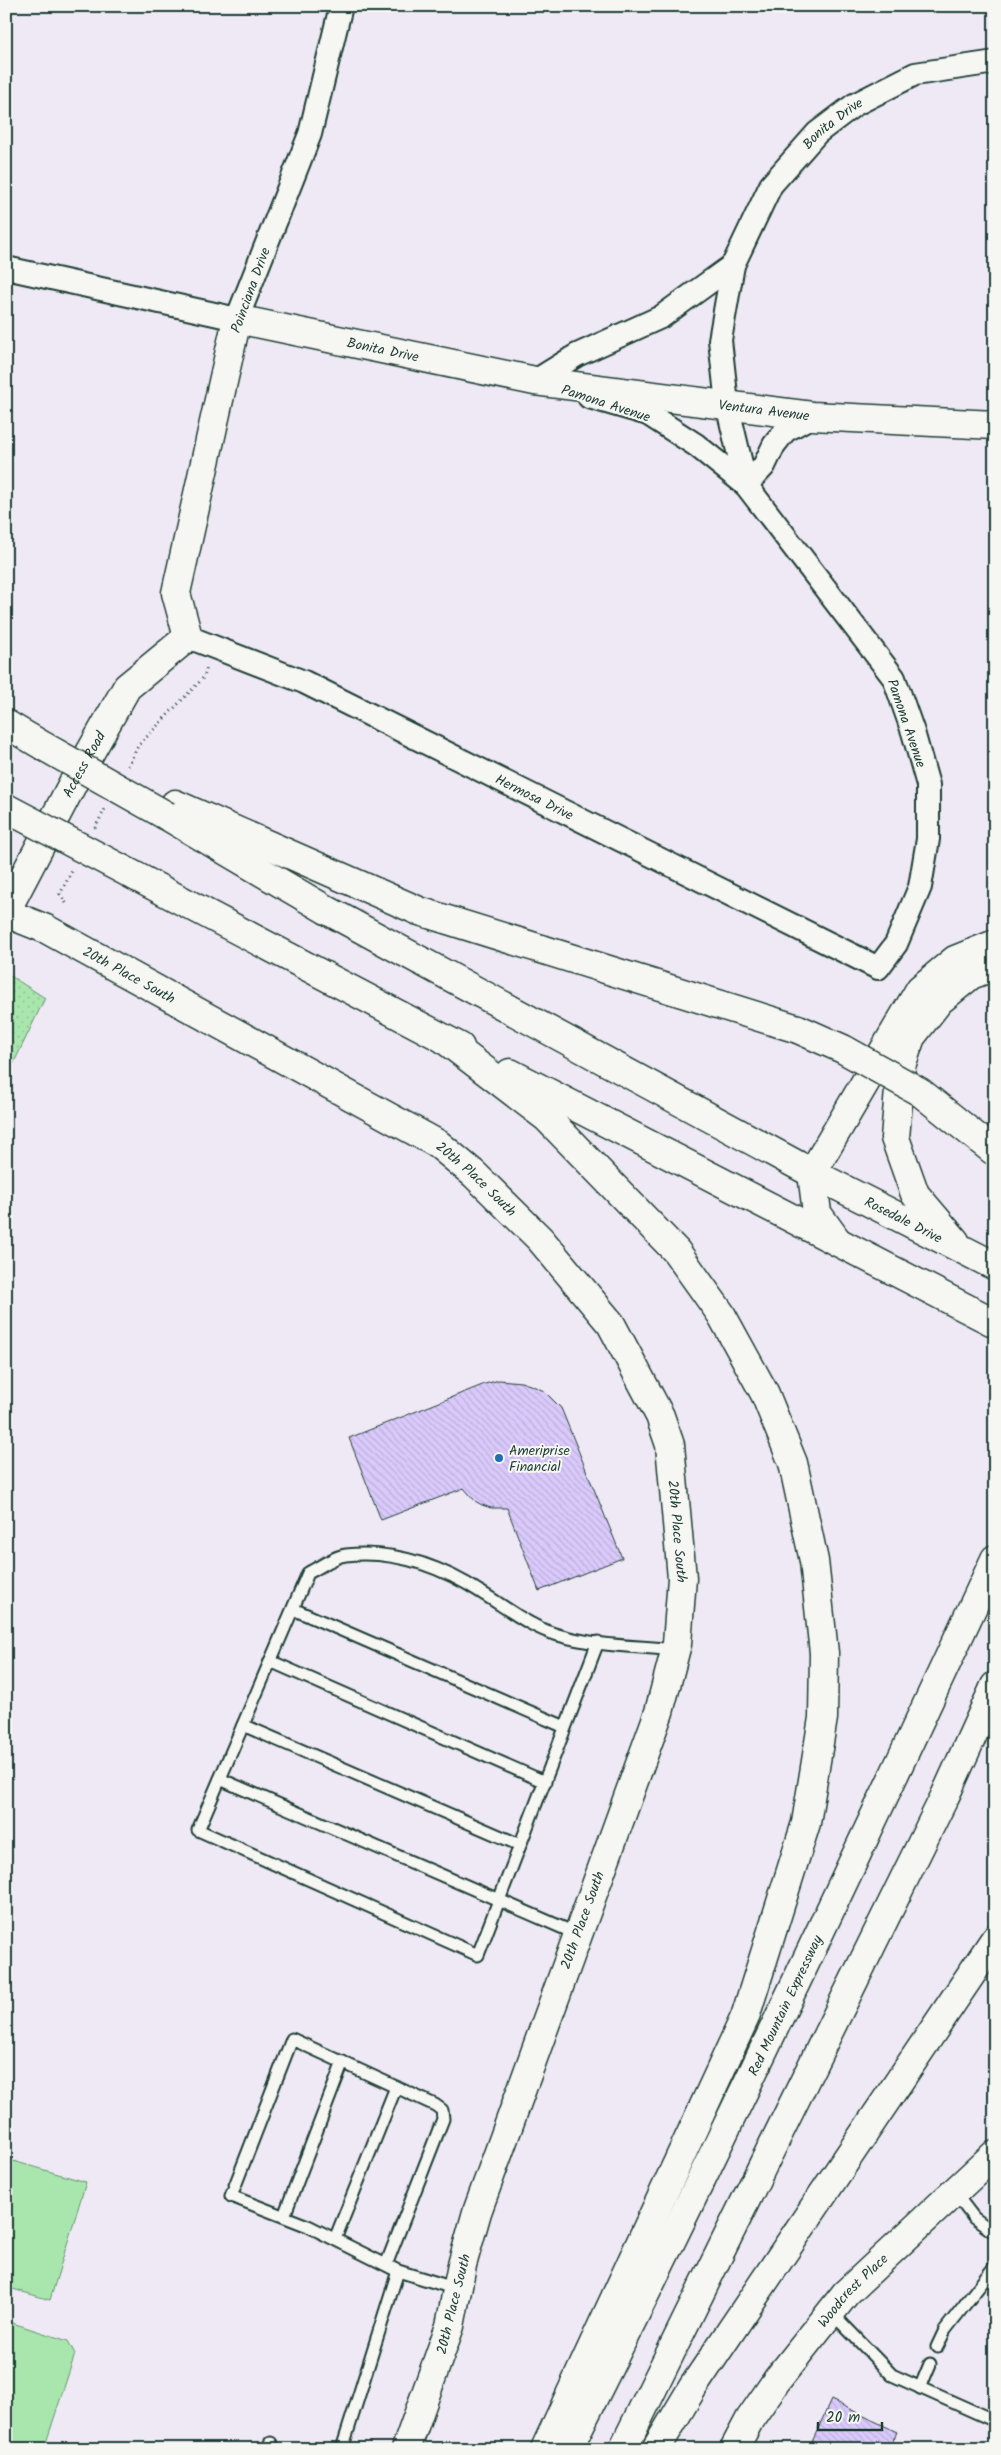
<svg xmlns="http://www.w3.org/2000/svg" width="1001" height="2455" viewBox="0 0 1001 2455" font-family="Kalam,sans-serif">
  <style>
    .green { fill: #a9e6ad; stroke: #649270 }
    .park { fill: url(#park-dots); stroke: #649270 }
    .building { fill: url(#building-back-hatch); stroke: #1f3d34 }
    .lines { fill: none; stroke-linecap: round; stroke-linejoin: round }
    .lane-casing { stroke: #1f3d34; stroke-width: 15 }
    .street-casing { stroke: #1f3d34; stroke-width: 26 }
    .secondary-casing { stroke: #1f3d34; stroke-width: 31 }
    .highway-casing { stroke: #1f3d34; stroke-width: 31 }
    .path { stroke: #1f3d34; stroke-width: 3; stroke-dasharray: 1 4; stroke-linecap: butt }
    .lane { stroke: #f6f6f2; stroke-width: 11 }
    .street { stroke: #f6f6f2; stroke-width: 22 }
    .secondary { stroke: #f6f6f2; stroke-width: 28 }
    .highway { stroke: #f6f6f2; stroke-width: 28 }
    .highway-bridge-casing { stroke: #1f3d34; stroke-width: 31; stroke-linecap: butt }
    .highway-bridge { stroke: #f6f6f2; stroke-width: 28 }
    .poi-dot { fill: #1f6fb2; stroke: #f6f6f2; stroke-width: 2 }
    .labels { text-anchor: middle; stroke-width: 4; stroke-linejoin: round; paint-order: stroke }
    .street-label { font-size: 14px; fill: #1f3d34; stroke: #f6f6f2 }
    .poi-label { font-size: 14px; fill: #1f3d34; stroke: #f6f6f2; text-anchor: start }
  </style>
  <defs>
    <pattern id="park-dots" width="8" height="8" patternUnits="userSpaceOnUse" patternTransform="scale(1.25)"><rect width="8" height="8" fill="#a9e6ad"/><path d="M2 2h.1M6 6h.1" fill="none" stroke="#91c695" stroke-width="1.8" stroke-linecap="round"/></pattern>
    <pattern id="building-back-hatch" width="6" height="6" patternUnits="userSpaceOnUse" patternTransform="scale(1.25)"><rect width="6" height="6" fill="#dacafc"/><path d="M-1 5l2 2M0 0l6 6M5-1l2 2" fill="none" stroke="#bbaed9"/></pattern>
  </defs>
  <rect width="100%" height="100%" fill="#eee9f5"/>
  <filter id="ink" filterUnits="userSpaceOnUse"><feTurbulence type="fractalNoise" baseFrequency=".02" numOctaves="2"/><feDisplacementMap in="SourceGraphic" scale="10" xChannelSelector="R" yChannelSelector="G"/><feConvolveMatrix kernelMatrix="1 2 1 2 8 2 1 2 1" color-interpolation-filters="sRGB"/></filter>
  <g filter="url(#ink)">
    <g class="green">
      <polygon points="6,2159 86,2182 50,2300 6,2287"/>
      <polygon points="6,2321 68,2341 75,2354 44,2449 25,2449 6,2442"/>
    </g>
    <polygon class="park" points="6,973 45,998 6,1079"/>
    <g class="building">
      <polygon points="499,1380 521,1382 533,1386 544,1391 561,1408 622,1558 539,1591 507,1508 491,1508 482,1505 475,1501 464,1488 381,1520 349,1438 485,1384"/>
      <polygon points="831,2400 897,2432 889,2449 826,2449 812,2442"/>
    </g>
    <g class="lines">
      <defs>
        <g id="lane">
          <polyline points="293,1609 565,1727"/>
          <path d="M598,1642L478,1955L198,1830L308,1573C319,1568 334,1556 346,1555C395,1550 442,1567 482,1593C507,1608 530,1627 558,1635C595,1646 637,1646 675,1650"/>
          <polyline points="270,1661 545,1782"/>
          <polyline points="243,1725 520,1845"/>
          <polyline points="220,1779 577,1934"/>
          <polyline points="954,2192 974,2218 995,2233"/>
          <polyline points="284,2216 343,2062"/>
          <polyline points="335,2239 396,2087"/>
          <polyline points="386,2265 443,2119 442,2110 435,2105 292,2039 231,2196 308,2226 398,2271"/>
          <polyline points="831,2312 892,2375 995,2421"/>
          <polyline points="937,2347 945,2330 995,2266"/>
          <polyline points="920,2388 930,2364"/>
          <polyline points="269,2449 271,2443"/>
          <polyline points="342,2449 398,2271 457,2289"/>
        </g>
        <g id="street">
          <polyline points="6,268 237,319 310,134 341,6"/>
          <polyline points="535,381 577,355 661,317 733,265"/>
          <path id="s1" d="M746,485L727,404L720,340L733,265L771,185L817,133L854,105L915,74L995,62"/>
          <polyline points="746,485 764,466 774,445 785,431 812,416"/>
          <path id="s2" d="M188,637L304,682L878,968L896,944L920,887L928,839V785L913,732L894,678L746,485L696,445L648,414L589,397"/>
        </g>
        <g id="secondary">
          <path id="s3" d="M6,911L73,783L127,687L188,637L176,593L237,319L535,381L812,416L995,425"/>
          <path id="s4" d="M6,913L46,929L438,1144L474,1174L540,1239L611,1324L660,1416L670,1445L682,1578L677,1644L659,1712L477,2212L462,2265L450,2326L406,2449"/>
          <path id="s5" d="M734,2449L750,2419L777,2380L846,2293L995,2154"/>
        </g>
        <g id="highway">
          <polyline points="6,724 45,747"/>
          <polyline points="175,804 419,911 798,1029"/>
          <path id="s6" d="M167,816L325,909L812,1173L995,1266"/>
          <polyline points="135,876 460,1047"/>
          <polyline points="444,1039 547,1118 676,1251 721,1314 765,1394 793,1463 814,1561 824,1653 823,1718 806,1823 745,2017 545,2449"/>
          <polyline points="510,1073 995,1323"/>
          <polyline points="955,1241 915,1194 895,1138 901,1066 911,1037 939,1001 971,975 995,966"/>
          <polyline points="838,1242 817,1213 812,1173 920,989 955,960 995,944"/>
          <path id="s7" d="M568,2449C716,2155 856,1857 995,1559"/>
          <polyline points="623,2449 945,1796 995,1686"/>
          <polyline points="656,2449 693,2387 995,1939"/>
        </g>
      </defs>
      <use href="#lane" class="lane-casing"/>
      <use href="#street" class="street-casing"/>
      <use href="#secondary" class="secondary-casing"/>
      <use href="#highway" class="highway-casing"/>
      <g class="path">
        <polyline points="128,766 138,746 204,677 207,667"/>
        <polyline points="95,828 106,807"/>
        <polyline points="66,903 60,894 73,869"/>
      </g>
      <use href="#lane" class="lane"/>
      <use href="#street" class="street"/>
      <use href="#secondary" class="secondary"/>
      <use href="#highway" class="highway"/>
      <defs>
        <g id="highway-bridge">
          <polyline points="45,747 167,816"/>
          <polyline points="6,808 135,876"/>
          <polyline points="798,1029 843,1049 920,1092 995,1152"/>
        </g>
      </defs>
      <use href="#highway-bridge" class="highway-bridge-casing"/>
      <use href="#highway-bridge" class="highway-bridge"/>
    </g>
  </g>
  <circle class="poi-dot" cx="499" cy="1458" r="5"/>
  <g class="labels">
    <g class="street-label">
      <text dy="5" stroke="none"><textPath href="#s1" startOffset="400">Bonita Drive</textPath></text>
      <text transform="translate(250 290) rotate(-70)" y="5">Poinciana Drive</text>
      <text dy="5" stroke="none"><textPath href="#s3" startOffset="809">Bonita Drive</textPath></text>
      <text transform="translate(606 403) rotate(18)" y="5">Pamona Avenue</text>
      <text dy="5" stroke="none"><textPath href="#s3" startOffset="1195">Ventura Avenue</textPath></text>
      <text transform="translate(907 723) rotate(71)" y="5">Pamona Avenue</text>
      <text dy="5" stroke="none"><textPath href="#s3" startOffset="166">Access Road</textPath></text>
      <text dy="5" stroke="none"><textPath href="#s2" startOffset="382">Hermosa Drive</textPath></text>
      <text dy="5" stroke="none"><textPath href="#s4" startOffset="138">20th Place South</textPath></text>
      <text dy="5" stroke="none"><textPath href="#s4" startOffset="542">20th Place South</textPath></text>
      <text dy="5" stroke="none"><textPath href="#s6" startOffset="840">Rosedale Drive</textPath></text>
      <text dy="5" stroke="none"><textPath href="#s4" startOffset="962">20th Place South</textPath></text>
      <text transform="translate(582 1920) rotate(-70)" y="5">20th Place South</text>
      <text dy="5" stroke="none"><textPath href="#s7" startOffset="494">Red Mountain Expressway</textPath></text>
      <text dy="5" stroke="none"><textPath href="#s5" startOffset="199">Woodcrest Place</textPath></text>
      <text transform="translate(453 2304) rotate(-76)" y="5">20th Place South</text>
    </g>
    <g class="poi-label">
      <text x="509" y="1455">Ameriprise<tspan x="509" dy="16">Financial</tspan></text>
    </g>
  </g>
  <rect width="1001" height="2455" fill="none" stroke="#f6f6f2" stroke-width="25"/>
  <rect x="12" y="12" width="976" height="2430" fill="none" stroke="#1f3d34" stroke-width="2" filter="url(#ink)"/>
  <path d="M818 2422v8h64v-8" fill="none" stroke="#1f3d34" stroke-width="2.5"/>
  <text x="826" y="2422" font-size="15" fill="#1f3d34" stroke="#f6f6f2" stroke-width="4" paint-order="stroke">20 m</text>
</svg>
